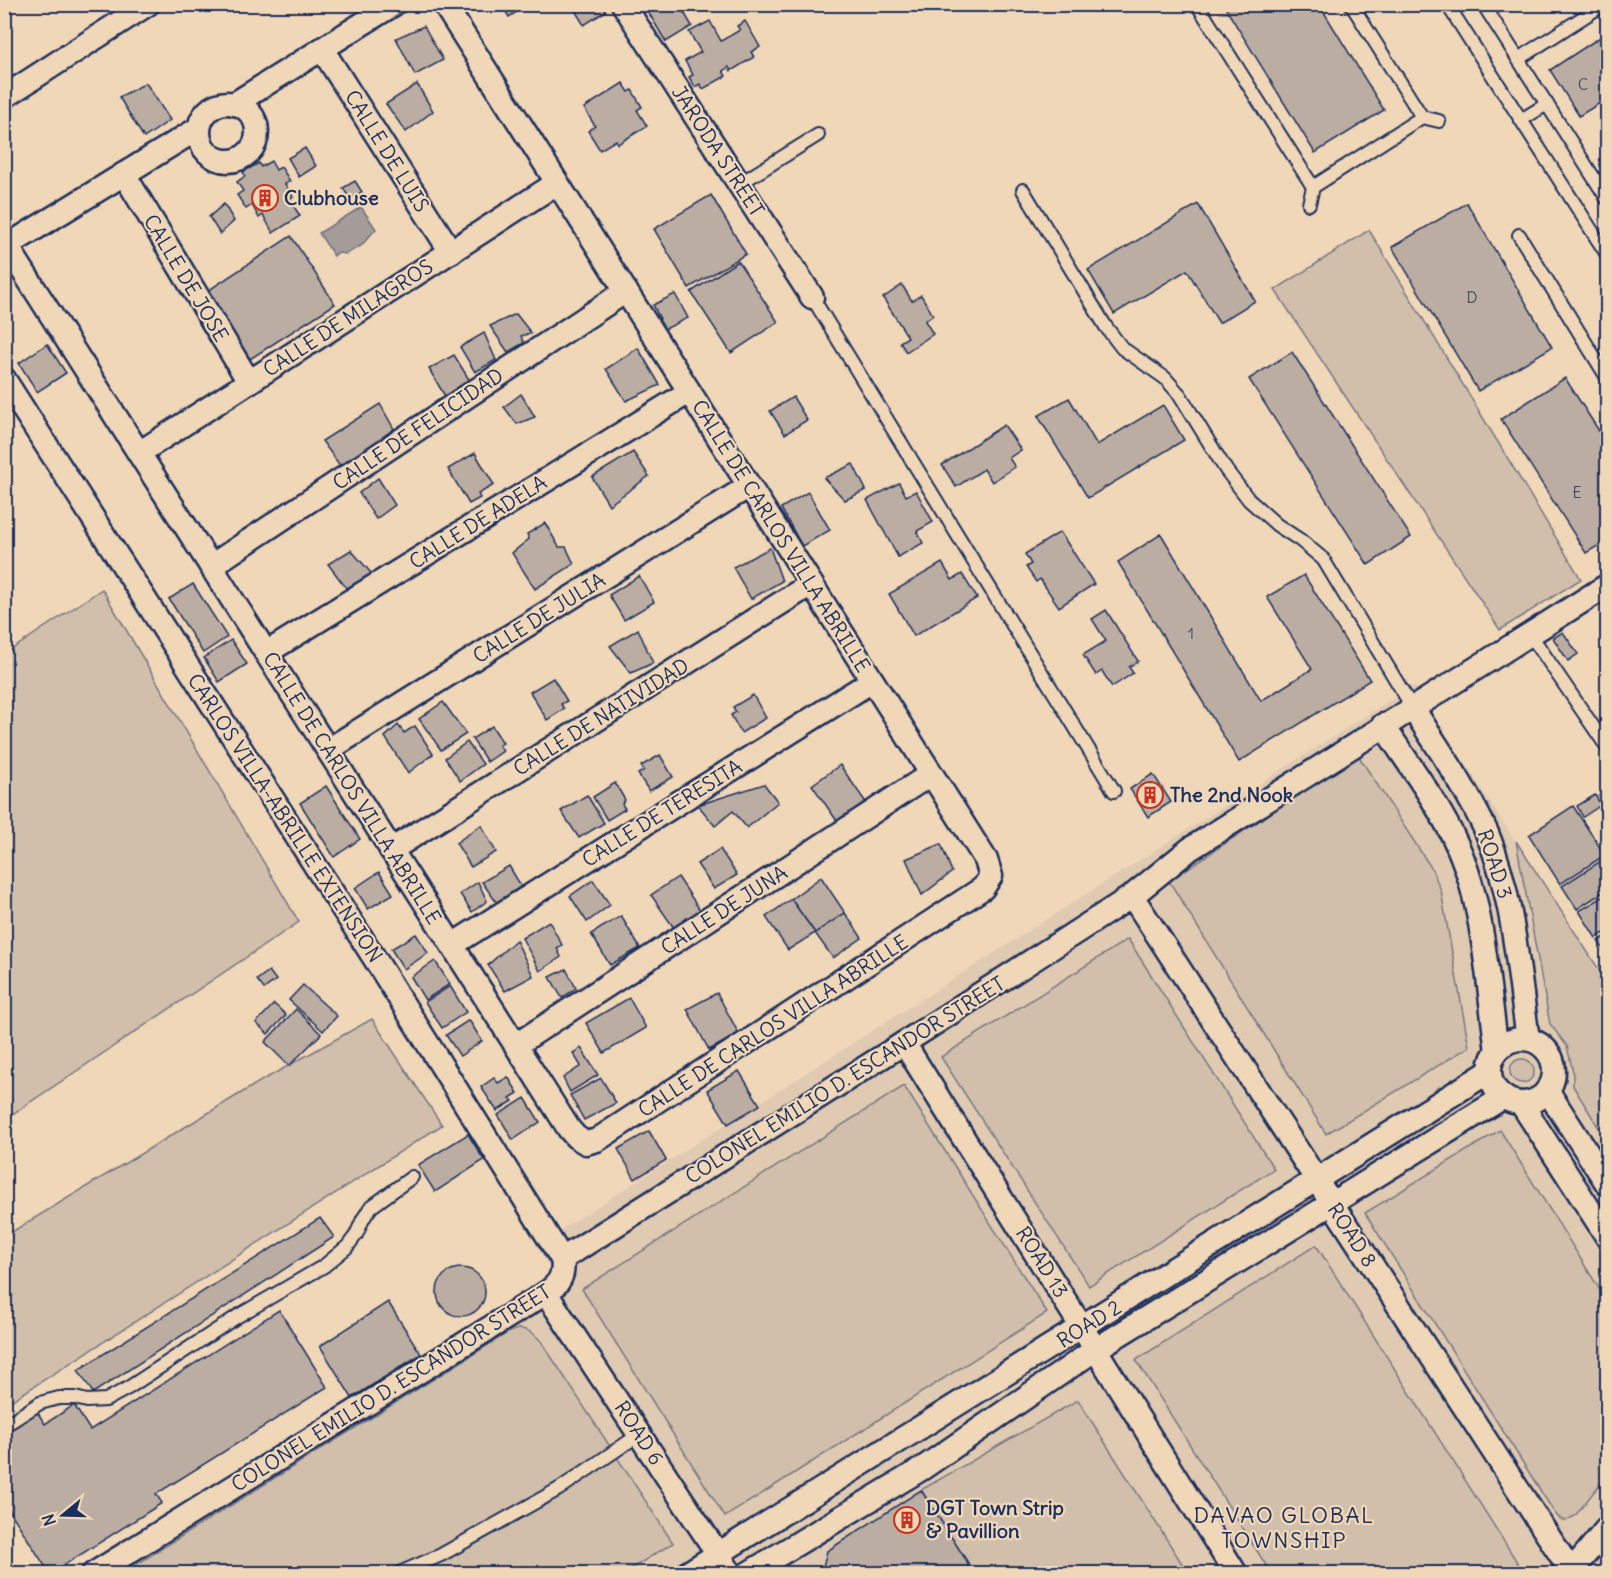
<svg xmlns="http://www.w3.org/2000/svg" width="1612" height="1578" viewBox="0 0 1612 1578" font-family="Delius,sans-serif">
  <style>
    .built { fill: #e0cab1 }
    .green { fill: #d1bfab; stroke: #767784; stroke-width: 1.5 }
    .water { fill: #a49c98; stroke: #6d7081; stroke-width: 1.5 }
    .building { fill: #bbada2; stroke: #1b2f5e; stroke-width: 1.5 }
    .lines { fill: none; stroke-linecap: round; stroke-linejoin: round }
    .service-casing { stroke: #1b2f5e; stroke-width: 16 }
    .minor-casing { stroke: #1b2f5e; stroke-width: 27 }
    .service { stroke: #f0d7b8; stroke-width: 12 }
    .minor { stroke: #f0d7b8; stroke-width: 22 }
    .labels { text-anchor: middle; stroke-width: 4.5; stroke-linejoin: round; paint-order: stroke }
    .number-label { font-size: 16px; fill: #434e6f }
    .street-label { font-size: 20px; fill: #1b2f5e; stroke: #f0d7b8 }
    .poi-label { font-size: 20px; font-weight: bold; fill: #1b2f5e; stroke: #f0d7b8; text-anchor: start }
    .quarter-label { font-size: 22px; letter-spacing: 1.5px; fill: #1b2f5e; stroke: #f0d7b8 }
  </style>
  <rect width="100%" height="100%" fill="#f0d7b8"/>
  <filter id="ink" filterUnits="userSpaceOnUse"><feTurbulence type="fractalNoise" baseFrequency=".0167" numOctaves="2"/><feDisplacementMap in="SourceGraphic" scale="12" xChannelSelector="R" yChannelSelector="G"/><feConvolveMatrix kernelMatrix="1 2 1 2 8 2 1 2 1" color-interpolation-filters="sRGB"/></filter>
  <g filter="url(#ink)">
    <polygon class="built" points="1414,685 1607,982 1607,1573 69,1574 553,1274 537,1245"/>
    <g class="green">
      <polygon points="1369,230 1581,579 1500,630 1275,290"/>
      <polygon points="102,589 299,922 5,1119 5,654"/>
      <polygon points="1358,755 1432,869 1441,891 1469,1047 1326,1134 1169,881"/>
      <polygon points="1516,841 1607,982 1607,1141 1573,1086 1573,1072 1567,1046 1550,1024"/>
      <polygon points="1128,939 1274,1169 1089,1286 941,1057"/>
      <polygon points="372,1019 442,1125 5,1405 5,1236 261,1081"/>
      <circle cx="1522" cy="1071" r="12"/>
      <polygon points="904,1086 1047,1313 725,1517 582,1289"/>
      <polygon points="1500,1130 1607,1301 1607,1475 1575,1516 1565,1521 1560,1519 1554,1512 1365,1213"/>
      <polygon points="1316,1245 1524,1573 1271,1573 1136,1360"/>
      <path d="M518,1329C529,1329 534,1334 541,1341L673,1543L624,1573L121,1574L509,1332Z"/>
      <polygon points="1078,1400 1188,1573 967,1573 968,1563 921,1490"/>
    </g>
    <polygon class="water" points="361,207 376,229 361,246 346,254 337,253 334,256 319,233"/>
    <g class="building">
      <polygon points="501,4 529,4 509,17"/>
      <polygon points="571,4 601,4 606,11 584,25"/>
      <polygon points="679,4 692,26 666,42 644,5"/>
      <polygon points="1223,4 1319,4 1384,110 1315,153"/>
      <polygon points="710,21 721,41 740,30 737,26 745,21 760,47 751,52 754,57 731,71 729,67 723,71 726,76 703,89 700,84 695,87 689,77 693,75 685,61 701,52 689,32"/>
      <polygon points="424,26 443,60 415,75 396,38"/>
      <polygon points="1608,32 1608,98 1579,116 1550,70"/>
      <polygon points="146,83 170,120 144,138 119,97"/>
      <polygon points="623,83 629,92 632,90 642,107 637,110 647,126 618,144 616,140 600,150 588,131 595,126 584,108"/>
      <polygon points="417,84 433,111 406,132 386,104"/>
      <polygon points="305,148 316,166 299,177 288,158"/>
      <polygon points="271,161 276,170 281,167 290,181 285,184 293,197 289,199 300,216 273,233 263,215 259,218 252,205 246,209 237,195 243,191 237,182 245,176 243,172 259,163 261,167"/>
      <polygon points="355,181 362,192 350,199 343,188"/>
      <polygon points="711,195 746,254 689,288 654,229"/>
      <polygon points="1467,203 1552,347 1478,391 1392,247"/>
      <polygon points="224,204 234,221 220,234 209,217"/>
      <polygon points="1198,204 1255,301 1219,323 1187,270 1114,314 1088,270"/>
      <polygon points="291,236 335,304 250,359 206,292"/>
      <polygon points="738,261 778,322 731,353 691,292"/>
      <polygon points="902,285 912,301 921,295 933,315 925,321 933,334 906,352 900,342 908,337 883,298"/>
      <polygon points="675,294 688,318 661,331 656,321 660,319 653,305"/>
      <polygon points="516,314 531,333 521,336 524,343 508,352 490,326"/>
      <polygon points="484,333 496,360 475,372 460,347"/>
      <polygon points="47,344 66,373 37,392 19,363"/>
      <polygon points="638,348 660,385 626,401 606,369"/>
      <polygon points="1292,352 1411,537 1368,565 1249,379"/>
      <polygon points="454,355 470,381 446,398 429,369"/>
      <polygon points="1565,378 1608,445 1608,540 1586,553 1501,419"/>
      <polygon points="521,394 535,417 517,424 504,407"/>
      <polygon points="793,397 807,420 785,434 770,411"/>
      <polygon points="1069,398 1097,445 1163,405 1184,440 1088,498 1038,416"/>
      <polygon points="380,404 394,429 341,467 322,441"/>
      <polygon points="1004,425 1021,450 1009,458 1015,467 992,482 984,469 956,487 942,465"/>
      <polygon points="633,452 649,476 609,505 592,477"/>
      <polygon points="475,453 494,485 478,494 480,498 469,504 448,469"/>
      <polygon points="853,464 866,490 845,500 824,478"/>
      <polygon points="378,478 395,505 376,519 359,493"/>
      <polygon points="899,483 906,496 916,491 933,522 917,531 923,543 898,557 867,500"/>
      <polygon points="808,492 830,530 802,546 781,508"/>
      <polygon points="545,523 559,547 566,547 574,564 535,589 512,553 529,539 527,534"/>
      <polygon points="1060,532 1094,584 1059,607 1040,579 1036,582 1026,567 1031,564 1025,554"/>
      <polygon points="1161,534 1261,701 1312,669 1267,597 1304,575 1370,680 1239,762 1118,562"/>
      <polygon points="770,548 782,581 751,599 733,567"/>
      <polygon points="351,550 372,574 347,589 328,564"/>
      <polygon points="942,563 952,580 962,574 977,598 914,636 889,594"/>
      <polygon points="639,576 654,602 624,620 609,595"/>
      <polygon points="193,584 227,637 203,653 169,599"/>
      <polygon points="1106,610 1138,661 1129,667 1133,673 1112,687 1102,671 1096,675 1083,655 1106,641 1092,619"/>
      <polygon points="638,629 653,663 631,673 610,646"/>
      <polygon points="1563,632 1578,654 1568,661 1553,638"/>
      <polygon points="231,640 247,664 219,682 204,658"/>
      <polygon points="553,678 567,701 561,704 564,709 547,720 530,692"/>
      <polygon points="753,695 766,718 741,733 731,715 736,712 733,707"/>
      <polygon points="443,702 466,734 441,750 419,719"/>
      <polygon points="398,725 404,733 415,726 433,754 408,773 385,737"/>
      <polygon points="492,726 503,743 499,745 503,751 487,762 472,739"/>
      <polygon points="467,742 483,764 460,781 445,758"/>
      <polygon points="660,755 673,777 649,791 638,774 644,770 641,766"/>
      <polygon points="840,765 867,804 839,824 812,785"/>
      <polygon points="1153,774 1171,802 1148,817 1130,789"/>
      <polygon points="615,783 625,800 622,804 625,809 607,820 593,797"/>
      <polygon points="764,784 778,802 747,828 733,811 715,826 698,805"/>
      <polygon points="326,786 360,839 334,857 300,803"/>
      <polygon points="1608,790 1608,808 1599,796"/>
      <polygon points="587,795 604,823 579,838 561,811"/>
      <polygon points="1595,795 1601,805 1583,817 1577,806"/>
      <polygon points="1573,806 1605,855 1560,884 1529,835"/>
      <polygon points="481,825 496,852 471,867 456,843"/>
      <polygon points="941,844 952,872 922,895 906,859"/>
      <polygon points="720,849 737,875 714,889 697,864"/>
      <polygon points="1604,859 1608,865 1608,889 1577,909 1562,886"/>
      <polygon points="509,866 521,886 497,903 482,882"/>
      <polygon points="379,872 393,894 368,909 355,888"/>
      <polygon points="678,877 700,910 674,928 651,895"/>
      <polygon points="821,877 845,913 815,933 791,899"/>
      <polygon points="593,880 610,905 587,922 570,896"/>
      <polygon points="478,882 487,901 472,912 460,894"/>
      <polygon points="1608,894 1608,931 1596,938 1579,911"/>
      <polygon points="791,899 815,933 788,950 766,917"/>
      <polygon points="845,913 862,938 833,958 815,933"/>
      <polygon points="621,916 640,948 610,965 591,934"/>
      <polygon points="549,921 562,945 557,948 561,957 540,971 522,938"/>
      <polygon points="416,934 428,953 404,969 391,949"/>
      <polygon points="1608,935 1608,957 1598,941"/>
      <polygon points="516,940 533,976 505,991 488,965"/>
      <polygon points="435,961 450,984 425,1000 411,977"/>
      <polygon points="566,969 576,988 562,998 550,977"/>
      <polygon points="269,971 276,980 264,989 257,980"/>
      <polygon points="303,985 337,1016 323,1031 289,1000"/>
      <polygon points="450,986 466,1012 442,1028 425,1002"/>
      <polygon points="717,993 739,1034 709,1050 687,1009"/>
      <polygon points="629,998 646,1028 604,1053 586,1023"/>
      <polygon points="274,1004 286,1015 268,1034 256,1023"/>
      <polygon points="296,1009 321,1034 289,1066 265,1042"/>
      <polygon points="469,1020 482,1041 460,1056 446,1035"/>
      <polygon points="581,1048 598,1075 570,1092 563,1078 581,1066 573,1053"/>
      <polygon points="739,1071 760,1105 728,1124 707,1090"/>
      <polygon points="508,1077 518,1093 510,1098 513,1101 497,1111 481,1087 494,1078 498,1083"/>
      <polygon points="601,1078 616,1103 584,1120 570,1095"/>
      <polygon points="525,1098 540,1122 513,1140 498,1115"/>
      <polygon points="649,1131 666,1160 635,1179 618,1149"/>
      <polygon points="468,1134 484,1160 435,1192 418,1165"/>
      <polygon points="320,1218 334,1237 93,1393 78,1370"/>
      <circle cx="461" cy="1292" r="24"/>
      <polygon points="388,1302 421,1354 352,1398 320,1346"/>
      <polygon points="279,1310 327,1387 156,1494 162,1503 50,1574 4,1502 4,1430 36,1410 45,1424 74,1405 90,1430"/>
      <polygon points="921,1490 968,1563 967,1574 821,1574 827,1551"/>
    </g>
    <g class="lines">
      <defs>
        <g id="service">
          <polyline points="1197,4 1313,187 1309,204"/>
          <polyline points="1351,4 1422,117 1439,121"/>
          <polyline points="1447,4 1608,256"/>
          <polyline points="1483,4 1608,200"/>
          <polyline points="1518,59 1604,4"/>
          <polyline points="1521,120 1547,104"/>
          <polyline points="739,184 818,135"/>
          <polyline points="1313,187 1422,117"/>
          <polyline points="1023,190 1106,327 1122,348 1165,378 1180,395 1226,470 1249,500 1277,525 1300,540 1323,559 1412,707"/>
          <polyline points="1519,235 1608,379"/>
          <polyline points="812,297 1114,791"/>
          <polyline points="1530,634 1607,747"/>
          <polyline points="4,1426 40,1403 59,1398 75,1398 87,1401 106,1400 128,1388 238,1316 324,1266 347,1247 356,1235 363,1219 371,1207 412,1177"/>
          <polyline points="397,1574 441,1555 559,1489 640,1434"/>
        </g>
        <g id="minor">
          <polyline points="623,4 812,297"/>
          <polyline points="322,49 451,252"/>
          <polyline points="4,97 148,4"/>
          <circle cx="228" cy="132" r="29"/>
          <polyline points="234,104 394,4"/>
          <polyline points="124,174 249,382"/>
          <polyline points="4,241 569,1129 576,1137 586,1143 597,1140 983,888 991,876 986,860 444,4"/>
          <polyline points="7,246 199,128"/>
          <path d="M4,379L375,959L562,1259C565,1275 559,1284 546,1293L93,1574"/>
          <polyline points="139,453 557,183"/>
          <polyline points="211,566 626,291"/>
          <polyline points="266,653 689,392"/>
          <path d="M1412,707C1438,748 1467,789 1487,833C1514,898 1518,971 1528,1039"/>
          <path d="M1383,725C1409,765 1439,804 1458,847C1484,906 1488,987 1497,1051"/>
          <polyline points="328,750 749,486"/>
          <polyline points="391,850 811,584"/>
          <polyline points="1132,896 1573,1574"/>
          <polyline points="452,945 872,681"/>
          <circle cx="1522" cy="1071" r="32"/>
          <polyline points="904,1043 1236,1574"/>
          <polyline points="516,1045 931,774"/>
          <polyline points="1547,1090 1608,1185"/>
          <polyline points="1521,1103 1608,1238"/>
          <polyline points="562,1259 904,1043 1132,896 1190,849 1608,585"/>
          <polyline points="546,1293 731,1574"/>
          <polyline points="686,1574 1490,1071"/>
          <polyline points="747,1574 923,1468 1096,1349 1504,1097"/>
          <polyline points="1569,1574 1608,1527"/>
        </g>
      </defs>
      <use href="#service" class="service-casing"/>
      <use href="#minor" class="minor-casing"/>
      <use href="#service" class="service"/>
      <use href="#minor" class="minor"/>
    </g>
  </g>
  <defs>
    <symbol id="building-ring" viewBox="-11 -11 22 22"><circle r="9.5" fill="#f0d7b8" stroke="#c8321e" stroke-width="1.5"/><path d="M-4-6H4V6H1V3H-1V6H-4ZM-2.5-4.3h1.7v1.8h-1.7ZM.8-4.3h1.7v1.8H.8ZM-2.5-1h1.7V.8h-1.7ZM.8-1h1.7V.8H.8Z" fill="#c8321e"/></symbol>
  </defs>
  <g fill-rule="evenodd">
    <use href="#building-ring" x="250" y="183" width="30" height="30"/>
    <use href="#building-ring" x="1135" y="780" width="30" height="30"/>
    <use href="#building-ring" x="892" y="1505" width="30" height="30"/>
  </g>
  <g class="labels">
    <g class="number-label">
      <text x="1583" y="90">C</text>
      <text x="1472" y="303">D</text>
      <text x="1577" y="498">E</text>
      <text x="1191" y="639">1</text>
    </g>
    <g class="street-label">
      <text transform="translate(387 151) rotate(58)" y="7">CALLE DE LUIS</text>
      <text transform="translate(718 151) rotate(57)" y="7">JARODA STREET</text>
      <text transform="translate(186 278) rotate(59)" y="7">CALLE DE JOSE</text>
      <text transform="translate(348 318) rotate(-33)" y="7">CALLE DE MILAGROS</text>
      <text transform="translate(418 429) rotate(-34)" y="7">CALLE DE FELICIDAD</text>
      <text transform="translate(478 522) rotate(-32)" y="7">CALLE DE ADELA</text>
      <text transform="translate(781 536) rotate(58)" y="7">CALLE DE CARLOS VILLA ABRILLE</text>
      <text transform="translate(539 618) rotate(-32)" y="7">CALLE DE JULIA</text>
      <text transform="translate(601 717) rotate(-32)" y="7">CALLE DE NATIVIDAD</text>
      <text transform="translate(352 788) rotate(58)" y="7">CALLE DE CARLOS VILLA ABRILLE</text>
      <text transform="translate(662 813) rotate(-32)" y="7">CALLE DE TERESITA</text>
      <text transform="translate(285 818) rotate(57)" y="7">CARLOS VILLA-ABRILLE EXTENSION</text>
      <text transform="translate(1495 864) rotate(72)" y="7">ROAD 3</text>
      <text transform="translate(724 910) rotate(-33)" y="7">CALLE DE JUNA</text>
      <text transform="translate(773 1026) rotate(-33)" y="7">CALLE DE CARLOS VILLA ABRILLE</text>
      <text transform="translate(845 1080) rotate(-32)" y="7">COLONEL EMILIO D. ESCANDOR STREET</text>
      <text transform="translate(1352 1235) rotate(57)" y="7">ROAD 8</text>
      <text transform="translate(1042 1262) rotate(58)" y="7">ROAD 13</text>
      <text transform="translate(1089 1324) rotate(-32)" y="7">ROAD 2</text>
      <text transform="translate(391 1388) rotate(-32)" y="7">COLONEL EMILIO D. ESCANDOR STREET</text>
      <text transform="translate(639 1433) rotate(57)" y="7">ROAD 6</text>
    </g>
    <g class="poi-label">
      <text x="284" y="205">Clubhouse</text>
      <text x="1170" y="802">The 2nd Nook</text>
      <text x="926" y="1515">DGT Town Strip<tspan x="926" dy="23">&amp; Pavillion</tspan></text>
    </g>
    <g class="quarter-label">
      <text x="1284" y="1523">DAVAO GLOBAL<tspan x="1284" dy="25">TOWNSHIP</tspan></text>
    </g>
  </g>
  <rect width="1612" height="1578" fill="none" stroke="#f0d7b8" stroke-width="24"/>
  <rect x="12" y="12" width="1588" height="1554" fill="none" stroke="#1b2f5e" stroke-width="2" filter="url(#ink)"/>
  <g transform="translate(63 1515) rotate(251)" stroke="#f0d7b8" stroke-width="4.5" paint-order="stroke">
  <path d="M0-4.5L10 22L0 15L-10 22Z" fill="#1b2f5e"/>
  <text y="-9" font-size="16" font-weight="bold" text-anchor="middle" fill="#1b2f5e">N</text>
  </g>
</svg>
